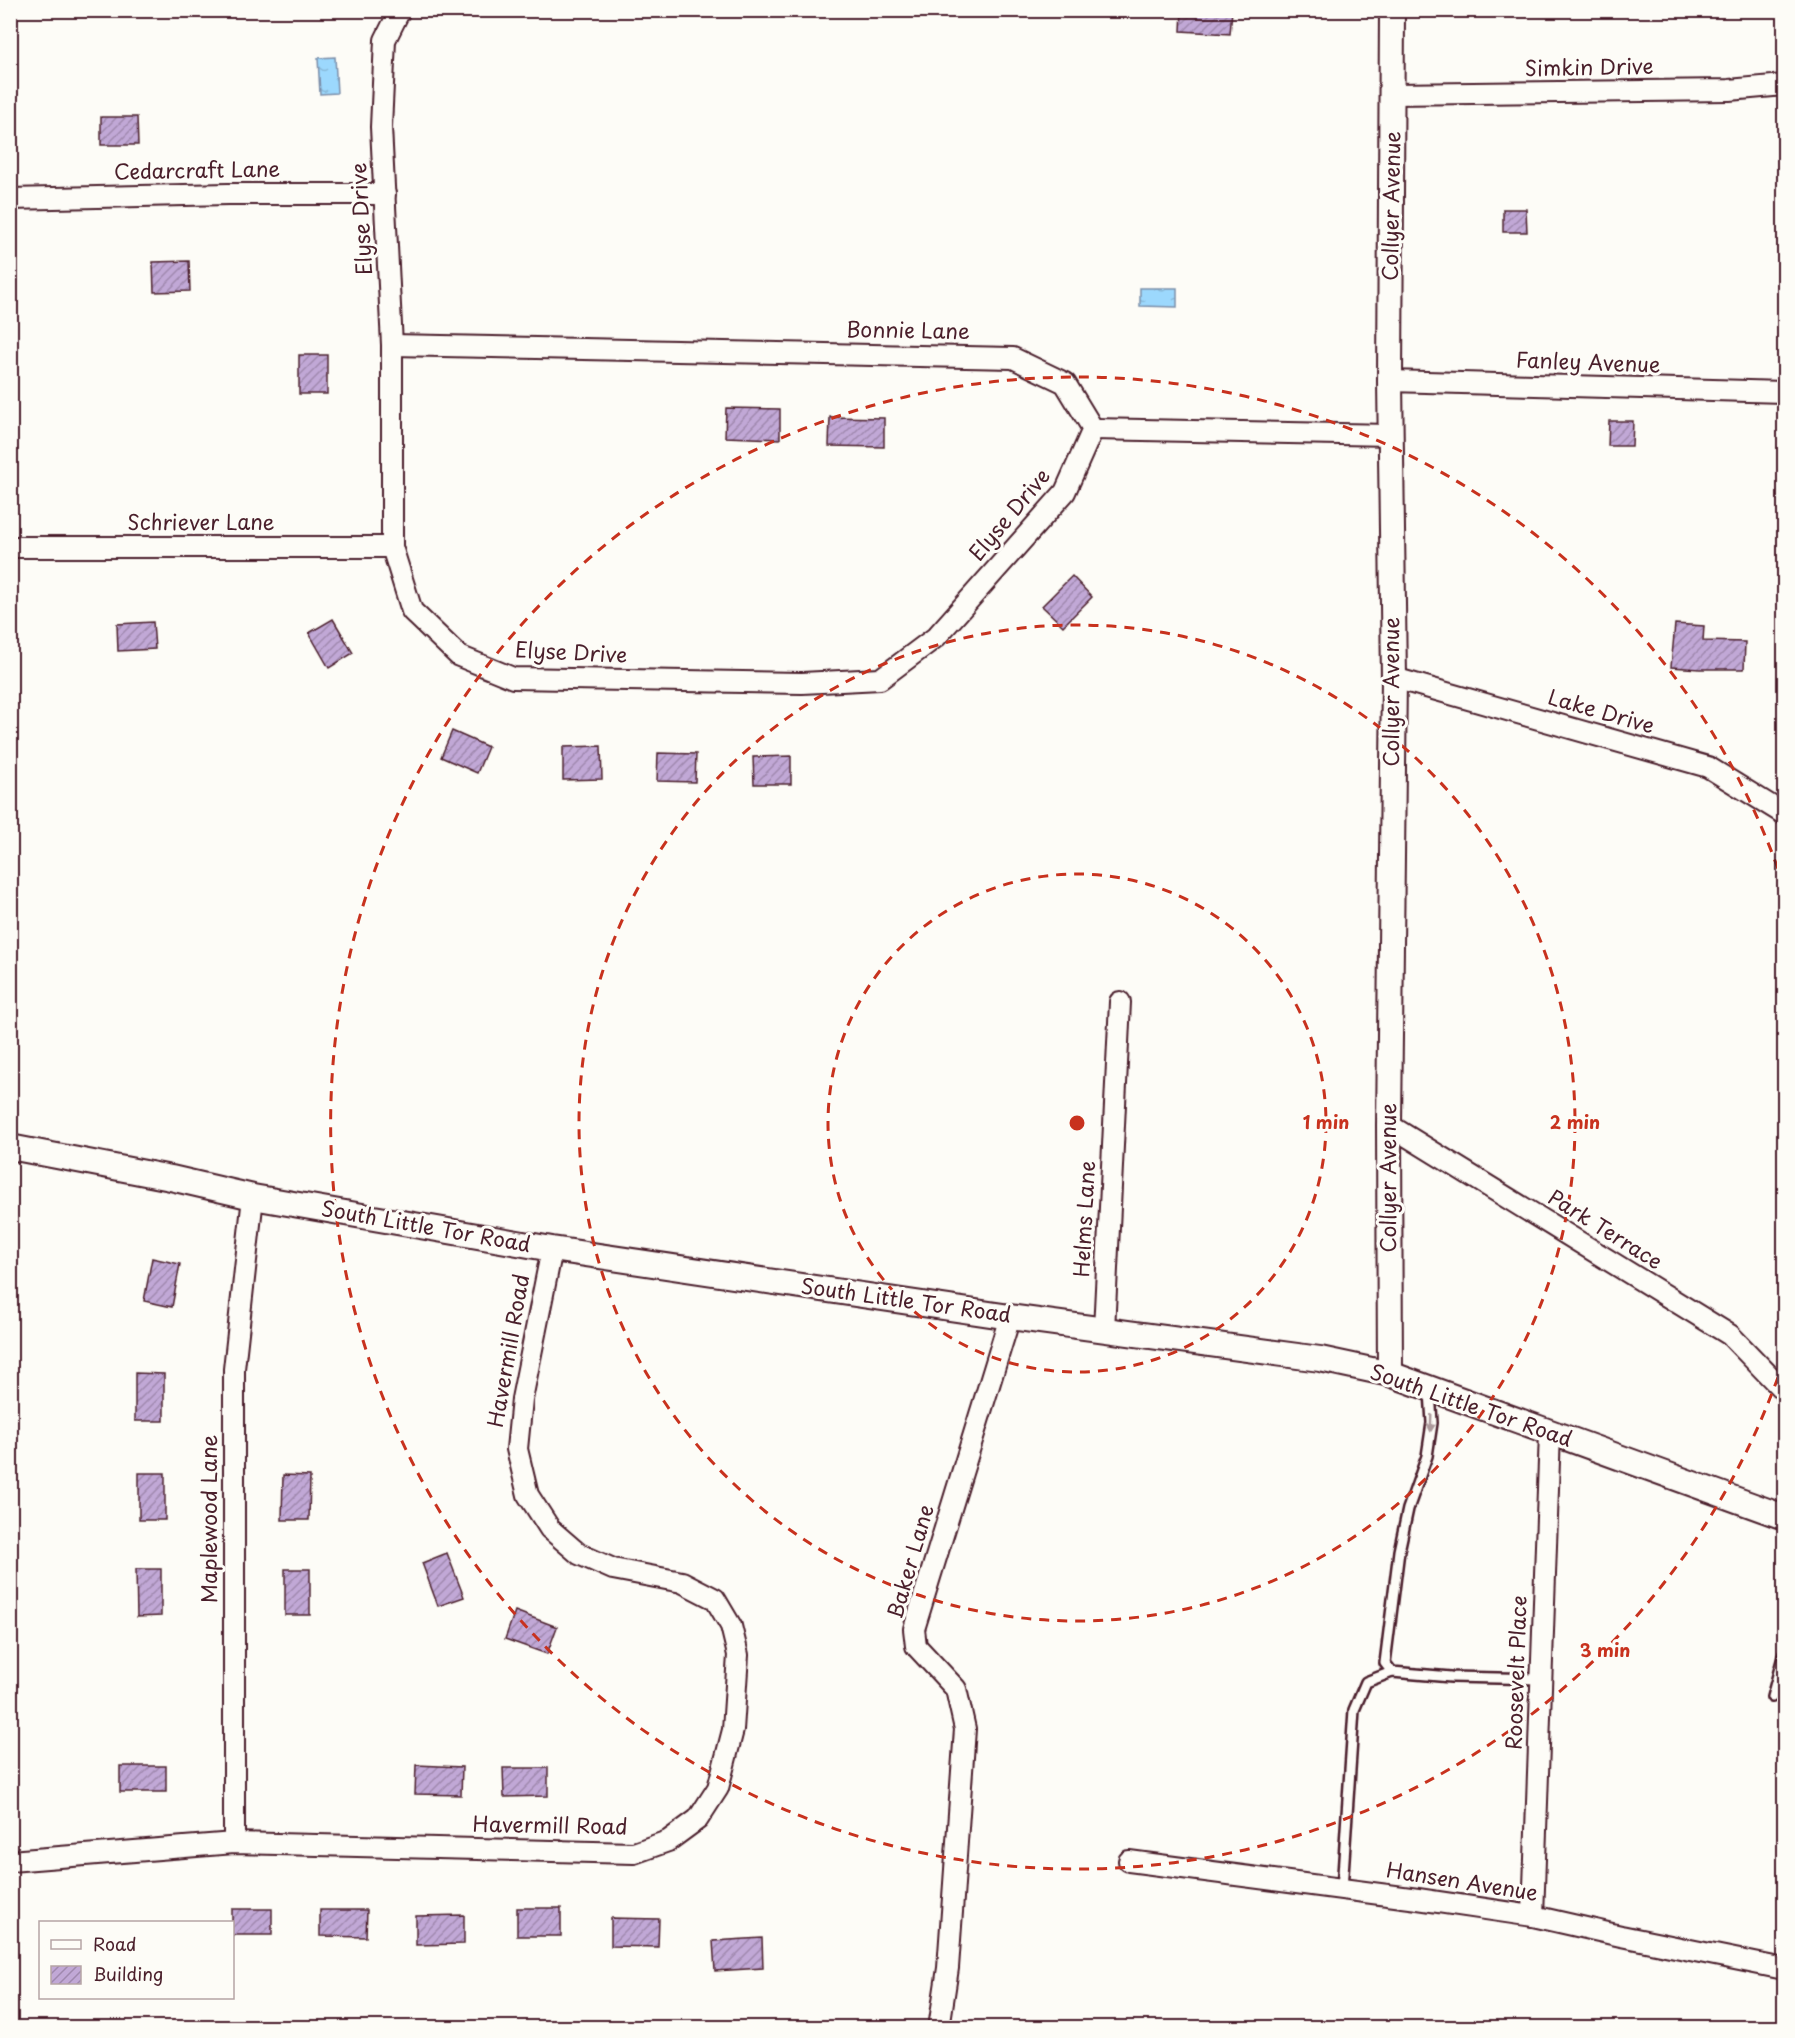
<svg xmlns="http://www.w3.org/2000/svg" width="1795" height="2038" viewBox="0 0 1795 2038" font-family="'Playpen Sans',sans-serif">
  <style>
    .water { fill: url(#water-ripples); stroke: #7b8ea9; stroke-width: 1.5 }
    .building { fill: url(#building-hatch); stroke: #4a1f2b; stroke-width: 1.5 }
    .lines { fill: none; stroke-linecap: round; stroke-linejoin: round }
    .service-casing { stroke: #4a1f2b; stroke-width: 14 }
    .minor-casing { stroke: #4a1f2b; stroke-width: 24 }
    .tertiary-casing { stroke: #4a1f2b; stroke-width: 28 }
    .service { stroke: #fdfcf7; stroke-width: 9 }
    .minor { stroke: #fdfcf7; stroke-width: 20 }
    .tertiary { stroke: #fdfcf7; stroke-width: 24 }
    .oneway { fill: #ac999b }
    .ring { fill: none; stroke: #c8321e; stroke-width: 3; stroke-dasharray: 10 8 }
    .labels { text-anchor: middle; stroke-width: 6; stroke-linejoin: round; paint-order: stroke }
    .street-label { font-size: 21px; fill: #4a1f2b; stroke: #fdfcf7 }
    .centre { fill: #c8321e; stroke: #fdfcf7; stroke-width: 3 }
    .ring-label { font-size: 18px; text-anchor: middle; font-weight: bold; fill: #c8321e; stroke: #fdfcf7; stroke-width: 6; stroke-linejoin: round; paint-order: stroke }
  </style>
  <defs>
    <pattern id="water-ripples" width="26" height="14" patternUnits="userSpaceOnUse" patternTransform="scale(1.5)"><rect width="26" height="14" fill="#9cd8fd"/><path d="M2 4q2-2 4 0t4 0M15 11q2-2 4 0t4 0" fill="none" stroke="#88b9d9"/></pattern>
    <pattern id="building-hatch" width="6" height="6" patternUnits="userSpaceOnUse" patternTransform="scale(1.5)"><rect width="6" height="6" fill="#c1a8d6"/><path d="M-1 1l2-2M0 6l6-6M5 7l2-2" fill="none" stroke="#9f88ae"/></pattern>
  </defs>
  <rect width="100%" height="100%" fill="#fdfcf7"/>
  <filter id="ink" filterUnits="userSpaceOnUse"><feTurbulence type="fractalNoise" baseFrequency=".0167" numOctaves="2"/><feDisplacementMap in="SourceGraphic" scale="12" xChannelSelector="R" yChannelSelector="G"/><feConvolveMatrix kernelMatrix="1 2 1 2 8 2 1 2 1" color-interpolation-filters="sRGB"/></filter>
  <g filter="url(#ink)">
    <g class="water">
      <polygon points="335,57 337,93 320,94 318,58"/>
      <polygon points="1140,288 1177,288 1177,307 1140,306"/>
    </g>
    <g class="building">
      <polygon points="1182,10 1232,10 1230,34 1181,31"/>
      <polygon points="101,117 137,117 138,145 101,145"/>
      <polygon points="1503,209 1526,209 1527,232 1503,232"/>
      <polygon points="189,261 190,291 154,292 153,262"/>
      <rect x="299" y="355" width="28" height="39"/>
      <polygon points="726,408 780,409 780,439 725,437"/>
      <polygon points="830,417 884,418 884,447 829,446"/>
      <polygon points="1609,421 1633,421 1632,446 1608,446"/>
      <polygon points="1072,576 1092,597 1063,626 1042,606"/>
      <polygon points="333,619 353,653 329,668 309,633"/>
      <polygon points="153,622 155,649 118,651 117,624"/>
      <polygon points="1675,624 1704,626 1703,641 1745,642 1744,669 1700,669 1671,667"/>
      <polygon points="452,731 488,747 477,773 441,757"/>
      <polygon points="601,746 602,779 563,780 563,747"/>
      <polygon points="658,753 696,754 695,782 657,781"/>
      <polygon points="791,756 791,784 754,784 753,757"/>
      <polygon points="152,1258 180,1264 172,1307 144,1301"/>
      <polygon points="135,1373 164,1374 164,1421 135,1421"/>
      <rect x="139" y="1473" width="26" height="47"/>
      <polygon points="283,1475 310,1476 309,1520 282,1520"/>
      <polygon points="447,1553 464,1597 438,1606 422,1563"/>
      <polygon points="136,1569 161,1569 161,1616 137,1617"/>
      <rect x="285" y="1569" width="25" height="46"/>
      <polygon points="515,1611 557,1627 547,1654 505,1639"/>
      <polygon points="416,1765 462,1767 461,1795 415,1794"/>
      <rect x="120" y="1766" width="46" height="26"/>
      <polygon points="503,1768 548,1768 548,1796 504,1797"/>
      <rect x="517" y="1908" width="44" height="28"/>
      <rect x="232" y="1909" width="40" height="26"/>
      <polygon points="320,1910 367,1910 366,1937 320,1936"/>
      <polygon points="464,1915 464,1944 416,1945 416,1916"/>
      <polygon points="611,1918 659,1919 658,1947 611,1946"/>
      <polygon points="762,1938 763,1968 715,1971 713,1941"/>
    </g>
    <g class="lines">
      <defs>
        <g id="service">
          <polyline points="1430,1391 1432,1423 1427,1456 1408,1509 1399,1551 1385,1663 1392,1672 1451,1677 1541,1679"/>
          <polyline points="1772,1697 1784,1653"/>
          <polyline points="1342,1889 1354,1710 1366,1682 1392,1672"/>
        </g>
        <g id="minor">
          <polyline points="400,10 385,40 381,127 392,345 392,547 412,611 459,656 513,678 802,683 880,679 936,637 1065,492 1093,429"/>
          <polyline points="1393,94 1729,90 1784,85"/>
          <polyline points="10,199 228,194 385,194"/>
          <polyline points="392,345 1013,358 1065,383 1093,429"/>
          <polyline points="1390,381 1784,392"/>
          <polyline points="1093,429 1391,435"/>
          <polyline points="10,547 392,547"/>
          <polyline points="1394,678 1708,767 1784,814"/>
          <polyline points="1389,1125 1730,1335 1784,1391"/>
          <polyline points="1104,1330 1120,1002"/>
          <polyline points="234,1843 234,1369 253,1197"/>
          <polyline points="10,1861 234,1843 634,1853 668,1841 698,1819 718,1788 733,1730 738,1655 731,1626 715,1599 682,1582 613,1569 579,1554 550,1529 528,1495 517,1449 522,1399 552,1249"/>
          <polyline points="1129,1861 1418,1899 1533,1916 1621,1936 1784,1969"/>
          <polyline points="1533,1916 1550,1432"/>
          <polyline points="939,2028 948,1968 965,1729 956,1689 916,1646 914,1629 1010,1317"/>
        </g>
        <g id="tertiary">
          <polyline points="10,1147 171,1178 253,1197 552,1249 1010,1317 1320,1359 1390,1374 1784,1517"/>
          <polyline points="1390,1374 1389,1125 1394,678 1390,381 1392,10"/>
        </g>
      </defs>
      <use href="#service" class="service-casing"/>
      <use href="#minor" class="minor-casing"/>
      <use href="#tertiary" class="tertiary-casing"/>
      <use href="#service" class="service"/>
      <use href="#minor" class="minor"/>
      <use href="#tertiary" class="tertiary"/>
    </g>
    <defs><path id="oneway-solid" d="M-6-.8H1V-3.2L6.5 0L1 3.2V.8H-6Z" transform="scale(1.5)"/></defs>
    <use class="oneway" href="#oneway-solid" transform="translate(1431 1423) rotate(92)"/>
  </g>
  <g class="ring">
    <circle cx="1077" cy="1123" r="249"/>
    <circle cx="1077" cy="1123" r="498"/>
    <path d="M1784 1360A746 746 0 1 1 1784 886"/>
  </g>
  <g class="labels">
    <g class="street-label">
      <text transform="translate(1589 68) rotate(-1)" y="7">Simkin Drive</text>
      <text transform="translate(197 171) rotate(-1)" y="7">Cedarcraft Lane</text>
      <text transform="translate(1392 206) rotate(-89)" y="7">Collyer Avenue</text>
      <text transform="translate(362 219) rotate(-93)" y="7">Elyse Drive</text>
      <text transform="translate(908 331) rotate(1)" y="7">Bonnie Lane</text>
      <text transform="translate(1588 363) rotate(2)" y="7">Fanley Avenue</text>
      <text transform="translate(1010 515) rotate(-50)" y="7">Elyse Drive</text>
      <text x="201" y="530">Schriever Lane</text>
      <text transform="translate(571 653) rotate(3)" y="7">Elyse Drive</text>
      <text transform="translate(1392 692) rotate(-90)" y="7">Collyer Avenue</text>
      <text transform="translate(1601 712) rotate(16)" y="7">Lake Drive</text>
      <text transform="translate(1389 1178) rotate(-90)" y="7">Collyer Avenue</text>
      <text transform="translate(1085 1219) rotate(-87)" y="7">Helms Lane</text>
      <text transform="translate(426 1227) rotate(10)" y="7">South Little Tor Road</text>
      <text transform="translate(1605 1230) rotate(32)" y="7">Park Terrace</text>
      <text transform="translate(906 1301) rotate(8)" y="7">South Little Tor Road</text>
      <text transform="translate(509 1351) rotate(-80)" y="7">Havermill Road</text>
      <text transform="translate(1471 1406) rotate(19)" y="7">South Little Tor Road</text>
      <text transform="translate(210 1519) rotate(-90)" y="7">Maplewood Lane</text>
      <text transform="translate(911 1562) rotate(-74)" y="7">Baker Lane</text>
      <text transform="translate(1517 1673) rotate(-88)" y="7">Roosevelt Place</text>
      <text transform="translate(550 1826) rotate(1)" y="7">Havermill Road</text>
      <text transform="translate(1462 1882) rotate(9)" y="7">Hansen Avenue</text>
    </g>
  </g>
  <circle cx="1077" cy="1123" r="9" class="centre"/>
  <g class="ring-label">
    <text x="1326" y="1129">1 min</text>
    <text x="1575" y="1129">2 min</text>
    <text x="1605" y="1657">3 min</text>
  </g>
  <rect width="1795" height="2038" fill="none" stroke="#fdfcf7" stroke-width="36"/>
  <rect x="18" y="18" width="1759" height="2002" fill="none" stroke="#4a1f2b" stroke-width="2" filter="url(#ink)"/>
  <rect x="39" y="1921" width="195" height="78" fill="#fdfcf7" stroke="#b5a4a5" stroke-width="1.5"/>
  <rect x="51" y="1940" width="30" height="9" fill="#fdfcf7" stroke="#b5a4a5" stroke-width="1.5"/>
  <text x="93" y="1951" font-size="18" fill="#4a1f2b">Road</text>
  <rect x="51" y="1966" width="30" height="18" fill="url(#building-hatch)" stroke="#b5a4a5" stroke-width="1.5"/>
  <text x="93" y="1981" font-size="18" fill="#4a1f2b">Building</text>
</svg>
